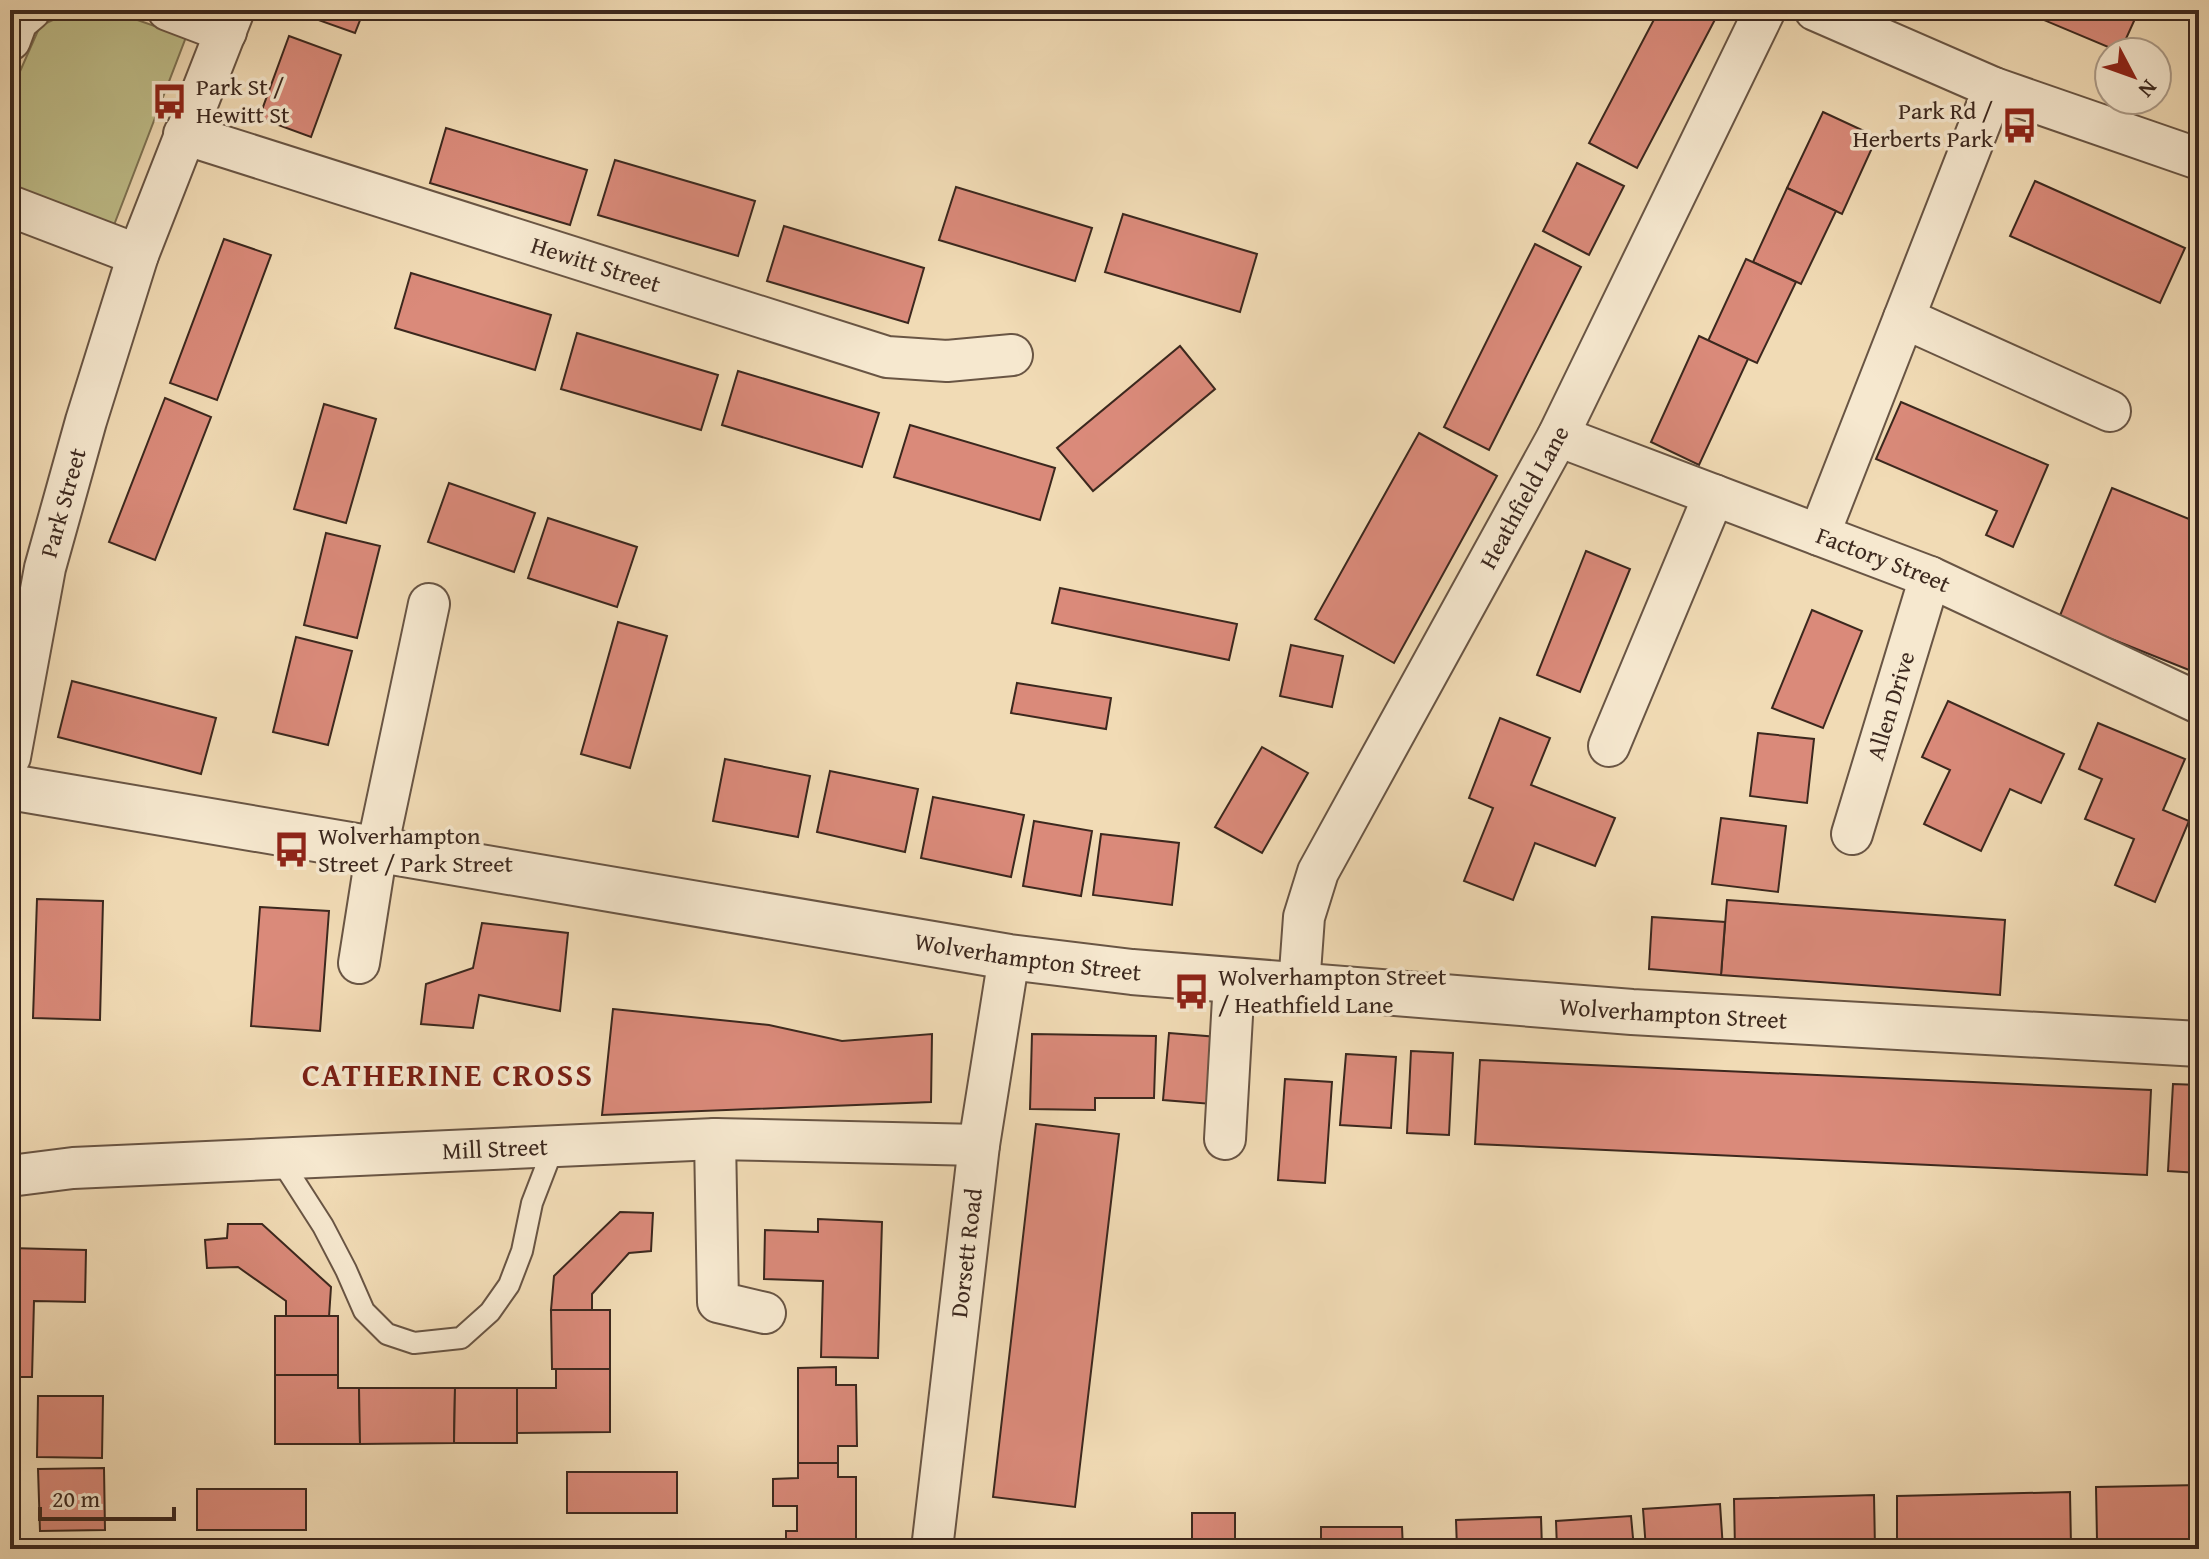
<svg xmlns="http://www.w3.org/2000/svg" width="2209" height="1559" viewBox="0 0 2209 1559" font-family="'Gentium Book Plus',serif">
  <style>
    .green { fill: #bfbe8a; stroke: #7e7354; stroke-width: 2 }
    .building { fill: #da8a7a; stroke: #3c281e; stroke-width: 2 }
    .lines { fill: none; stroke-linecap: round; stroke-linejoin: round }
    .service-casing { stroke: #695544; stroke-width: 24 }
    .minor-casing { stroke: #695544; stroke-width: 44 }
    .tertiary-casing { stroke: #695544; stroke-width: 48 }
    .service { stroke: #f6e8cf; stroke-width: 20 }
    .minor { stroke: #f6e8cf; stroke-width: 40 }
    .tertiary { stroke: #f6e8cf; stroke-width: 44 }
    .labels { text-anchor: middle; stroke-width: 7; stroke-linejoin: round; paint-order: stroke }
    .poi-label { font-size: 24px; fill: #3c281e; stroke: #f6e8cf; text-anchor: start }
    .street-label { font-size: 24px; fill: #3c281e; stroke: #f6e8cf }
    .district-label { font-size: 32px; font-weight: bold; letter-spacing: 2px; fill: #7a1f14; stroke: #f6e8cf }
  </style>
  <rect width="100%" height="100%" fill="#f1dbb5"/>
  <filter id="stains"><feTurbulence type="fractalNoise" baseFrequency=".0025" numOctaves="4"/><feColorMatrix values="0 0 0 0 .2 0 0 0 0 .09 0 0 0 0 .02 0 0 0 .5 -.17"/></filter>
  <radialGradient id="worn" r=".72"><stop offset=".6" stop-color="#630" stop-opacity="0"/><stop offset="1" stop-color="#630" stop-opacity=".3"/></radialGradient>
  <polygon class="green" points="74,10 109,10 186,37 114,225 10,187 10,94 40,26"/>
  <g class="building">
    <polygon points="309,10 364,10 355,33 307,16"/>
    <polygon points="1659,10 1720,10 1637,168 1589,143"/>
    <polygon points="2020,10 2139,10 2120,52"/>
    <polygon points="289,36 341,55 311,137 259,118"/>
    <polygon points="1823,112 1877,137 1842,214 1787,188"/>
    <polygon points="446,128 587,170 570,225 430,183"/>
    <polygon points="615,160 755,201 738,256 598,215"/>
    <polygon points="1577,163 1624,186 1589,255 1543,231"/>
    <polygon points="2035,181 2185,248 2160,303 2010,236"/>
    <polygon points="956,187 1092,228 1075,281 939,240"/>
    <polygon points="1787,188 1836,211 1801,284 1753,262"/>
    <polygon points="1123,214 1257,254 1240,312 1105,272"/>
    <polygon points="784,226 924,268 908,323 767,281"/>
    <polygon points="224,239 271,255 217,400 170,383"/>
    <polygon points="1535,244 1581,267 1489,450 1444,427"/>
    <polygon points="1746,259 1796,282 1757,363 1708,341"/>
    <polygon points="411,273 551,315 535,370 395,328"/>
    <polygon points="577,333 718,375 701,430 561,389"/>
    <polygon points="1699,336 1748,359 1699,465 1651,442"/>
    <polygon points="1180,346 1215,389 1093,491 1057,448"/>
    <polygon points="738,371 879,413 862,467 722,425"/>
    <polygon points="165,398 211,417 155,560 109,542"/>
    <polygon points="1901,402 2048,465 2013,547 1986,535 1997,511 1876,459"/>
    <polygon points="324,404 376,419 346,523 294,509"/>
    <polygon points="910,425 1055,468 1040,520 894,477"/>
    <polygon points="1419,433 1497,476 1394,663 1315,619"/>
    <polygon points="449,483 535,513 514,572 428,542"/>
    <polygon points="2112,488 2199,523 2199,674 2059,618"/>
    <polygon points="548,518 637,547 617,607 528,578"/>
    <polygon points="326,533 380,546 357,638 304,625"/>
    <polygon points="1586,551 1630,569 1580,692 1537,675"/>
    <polygon points="1060,588 1237,624 1229,660 1052,623"/>
    <polygon points="1812,610 1862,631 1823,728 1772,708"/>
    <polygon points="618,622 667,636 630,768 581,754"/>
    <polygon points="296,637 352,651 328,745 273,732"/>
    <polygon points="1291,645 1343,656 1332,707 1280,696"/>
    <polygon points="72,681 216,718 201,774 58,737"/>
    <polygon points="1017,683 1111,698 1106,729 1011,713"/>
    <polygon points="1948,701 2064,754 2041,803 2010,789 1981,851 1924,824 1950,770 1922,757"/>
    <polygon points="1500,718 1550,738 1531,785 1615,818 1595,866 1535,843 1513,900 1464,881 1493,808 1469,798"/>
    <polygon points="2098,723 2185,759 2163,810 2189,821 2155,902 2115,885 2134,839 2085,819 2102,779 2079,769"/>
    <polygon points="1758,733 1814,739 1807,803 1750,796"/>
    <polygon points="1262,747 1308,773 1262,853 1215,827"/>
    <polygon points="725,759 810,776 798,837 713,821"/>
    <polygon points="830,771 918,789 905,852 817,832"/>
    <polygon points="933,797 1024,815 1011,877 921,858"/>
    <polygon points="1721,818 1786,826 1778,892 1712,884"/>
    <polygon points="1034,821 1092,831 1081,896 1023,886"/>
    <polygon points="1101,834 1179,843 1172,905 1093,895"/>
    <polygon points="37,899 103,901 100,1020 33,1018"/>
    <polygon points="1727,900 2005,920 2000,995 1721,975"/>
    <polygon points="260,907 329,911 320,1031 251,1026"/>
    <polygon points="1652,917 1725,922 1721,975 1649,969"/>
    <polygon points="482,923 568,933 560,1011 479,995 473,1028 421,1024 426,984 473,968"/>
    <polygon points="613,1009 769,1025 842,1041 932,1034 931,1102 602,1115"/>
    <polygon points="1169,1033 1218,1037 1212,1104 1163,1100"/>
    <polygon points="1032,1034 1156,1036 1154,1098 1095,1098 1095,1110 1030,1109"/>
    <polygon points="1411,1051 1453,1053 1449,1135 1407,1133"/>
    <polygon points="1346,1054 1396,1057 1391,1128 1340,1125"/>
    <polygon points="1480,1060 2151,1090 2147,1175 1475,1144"/>
    <polygon points="1285,1079 1332,1082 1325,1183 1278,1180"/>
    <polygon points="2173,1084 2199,1085 2199,1173 2168,1171"/>
    <polygon points="1036,1124 1119,1134 1075,1507 993,1497"/>
    <polygon points="620,1212 653,1213 651,1251 629,1253 592,1294 592,1310 551,1310 554,1276"/>
    <polygon points="818,1219 882,1222 878,1358 821,1357 823,1281 764,1279 765,1230 818,1232"/>
    <polygon points="228,1224 262,1224 331,1287 329,1317 286,1316 286,1301 238,1267 207,1268 205,1240 227,1238"/>
    <polygon points="10,1248 86,1250 85,1302 34,1301 32,1377 10,1377"/>
    <polygon points="551,1310 610,1310 610,1369 552,1369"/>
    <rect x="275" y="1316" width="63" height="59"/>
    <polygon points="836,1367 836,1385 856,1385 857,1446 838,1446 838,1463 798,1463 798,1368"/>
    <polygon points="556,1369 610,1369 610,1432 517,1433 517,1388 556,1388"/>
    <polygon points="275,1375 338,1375 338,1388 359,1388 360,1444 275,1444"/>
    <polygon points="359,1388 455,1388 454,1443 360,1444"/>
    <polygon points="455,1388 517,1388 517,1443 454,1443"/>
    <polygon points="38,1396 103,1396 102,1458 37,1457"/>
    <polygon points="798,1463 838,1463 838,1477 856,1477 856,1540 824,1541 824,1549 786,1549 786,1531 797,1531 797,1506 773,1506 773,1479 798,1478"/>
    <polygon points="104,1468 105,1530 40,1531 38,1469"/>
    <rect x="567" y="1472" width="110" height="41"/>
    <polygon points="2199,1485 2199,1539 2097,1540 2096,1487"/>
    <rect x="197" y="1489" width="109" height="41"/>
    <polygon points="2070,1492 2071,1546 1897,1549 1897,1496"/>
    <polygon points="1874,1495 1875,1549 1735,1549 1734,1499"/>
    <polygon points="1720,1504 1723,1549 1646,1549 1643,1509"/>
    <rect x="1192" y="1513" width="43" height="36"/>
    <polygon points="1631,1516 1634,1549 1557,1549 1556,1521"/>
    <polygon points="1541,1517 1542,1549 1457,1549 1456,1520"/>
    <polygon points="1321,1527 1402,1527 1403,1549 1321,1549"/>
  </g>
  <g class="lines">
    <defs>
      <polyline id="service" points="280,1159 323,1226 346,1270 364,1311 387,1334 414,1343 461,1338 490,1312 509,1285 522,1251 532,1203 554,1146"/>
      <g id="minor">
        <polyline points="168,10 226,32"/>
        <polyline points="1815,10 1994,88 2199,159"/>
        <polyline points="10,40 17,21 30,10"/>
        <path id="s1" d="M184,134L887,357L947,361L1012,355"/>
        <polyline points="10,206 138,255"/>
        <polyline points="1904,318 2110,411"/>
        <path id="s2" d="M1558,436L1930,577L2199,703"/>
        <polyline points="1819,535 1994,88"/>
        <polyline points="1609,746 1714,495"/>
        <path id="s3" d="M10,757L45,568L86,421L138,255L234,10"/>
        <path id="s4" d="M1852,834L1930,577"/>
        <polyline points="359,963 377,849 429,604"/>
        <path id="s5" d="M1299,986L1304,917L1318,872L1558,436L1765,10"/>
        <polyline points="715,1139 718,1302 765,1313"/>
        <polyline points="1225,1139 1234,981"/>
        <path id="s6" d="M10,1176L73,1168L715,1139L979,1145"/>
        <path id="s7" d="M932,1549L979,1145L1009,957"/>
      </g>
      <g id="tertiary">
        <path id="s8" d="M10,787L1009,957L1132,972L1632,1012L2199,1044"/>
      </g>
    </defs>
    <use href="#service" class="service-casing"/>
    <use href="#minor" class="minor-casing"/>
    <use href="#tertiary" class="tertiary-casing"/>
    <use href="#service" class="service"/>
    <use href="#minor" class="minor"/>
    <use href="#tertiary" class="tertiary"/>
  </g>
  <defs>
    <symbol id="bus-bare" viewBox="-9 -9 18 18"><path d="M-5-6H5V4H4V6H2V4H-2V6H-4V4H-5ZM-3.5-4V0h7V-4ZM-3.5 1.2v1.5H-2V1.2ZM2 1.2v1.5H3.5V1.2Z" fill="#8f2418" stroke="#f6e8cf" stroke-width="2.5" paint-order="stroke"/></symbol>
  </defs>
  <g fill-rule="evenodd">
    <use href="#bus-bare" x="144" y="76" width="51" height="51"/>
    <use href="#bus-bare" x="1994" y="100" width="51" height="51"/>
    <use href="#bus-bare" x="266" y="824" width="51" height="51"/>
    <use href="#bus-bare" x="1166" y="966" width="51" height="51"/>
  </g>
  <g class="labels">
    <g class="poi-label">
      <text x="196" y="95">Park St /<tspan x="196" dy="28">Hewitt St</tspan></text>
      <text x="1993" y="119" text-anchor="end">Park Rd /<tspan x="1993" dy="28">Herberts Park</tspan></text>
      <text x="318" y="844">Wolverhampton<tspan x="318" dy="28">Street / Park Street</tspan></text>
      <text x="1218" y="985">Wolverhampton Street<tspan x="1218" dy="28">/ Heathfield Lane</tspan></text>
    </g>
    <g class="street-label">
      <text dy="8" stroke="none"><textPath href="#s1" startOffset="432">Hewitt Street</textPath></text>
      <text dy="8" stroke="none"><textPath href="#s5" startOffset="544">Heathfield Lane</textPath></text>
      <text dy="8" stroke="none"><textPath href="#s3" startOffset="260">Park Street</textPath></text>
      <text dy="8" stroke="none"><textPath href="#s2" startOffset="348">Factory Street</textPath></text>
      <text dy="8" stroke="none"><textPath href="#s4" startOffset="134">Allen Drive</textPath></text>
      <text dy="8" stroke="none"><textPath href="#s8" startOffset="1032">Wolverhampton Street</textPath></text>
      <text dy="8" stroke="none"><textPath href="#s8" startOffset="1680">Wolverhampton Street</textPath></text>
      <text dy="8" stroke="none"><textPath href="#s6" startOffset="486">Mill Street</textPath></text>
      <text dy="8" stroke="none"><textPath href="#s7" startOffset="298">Dorsett Road</textPath></text>
    </g>
    <g class="district-label">
      <text x="448" y="1086">CATHERINE CROSS</text>
    </g>
  </g>
  <rect width="2209" height="1559" fill="none" stroke="#f1dbb5" stroke-width="40"/>
  <rect x="12" y="12" width="2185" height="1535" fill="none" stroke="#3c281e" stroke-width="4"/>
  <rect x="20" y="20" width="2169" height="1519" fill="none" stroke="#3c281e" stroke-width="2"/>
  <g transform="translate(2133 76) rotate(131)"><circle r="38" fill="#f6e8cf" stroke="#ac9b88" stroke-width="2"/>
  <path d="M0-6L14 30L0 20L-14 30Z" fill="#8f2418"/>
  <text y="-12" font-size="22" font-weight="bold" text-anchor="middle" fill="#3c281e">N</text>
  </g>
  <path d="M40 1507v12h134v-12" fill="none" stroke="#3c281e" stroke-width="4"/>
  <text x="52" y="1507" font-size="24" fill="#3c281e" stroke="#f6e8cf" stroke-width="6" paint-order="stroke">20 m</text>
  <rect width="100%" height="100%" filter="url(#stains)"/>
  <rect width="100%" height="100%" fill="url(#worn)"/>
</svg>
